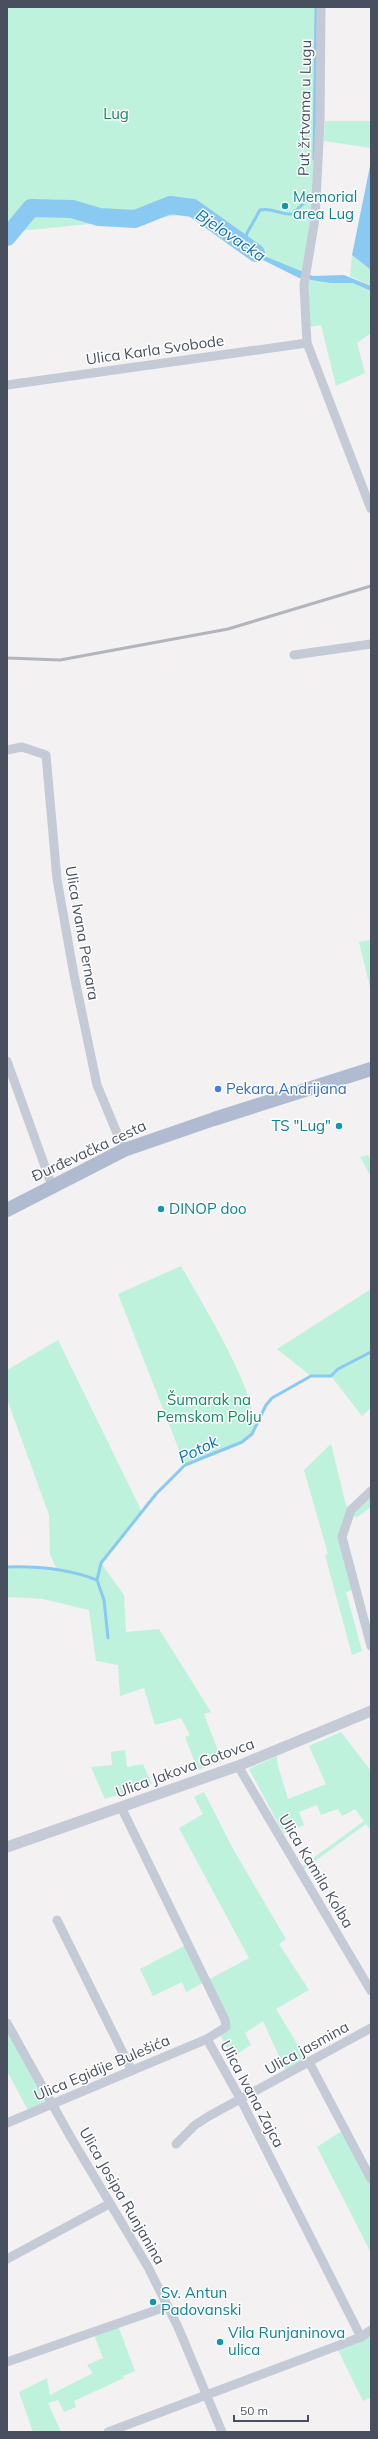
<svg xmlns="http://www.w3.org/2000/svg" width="378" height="2439" viewBox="0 0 378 2439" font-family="Mulish,sans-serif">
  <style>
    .green { fill: #bef2dc }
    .water { fill: #8ac9f1 }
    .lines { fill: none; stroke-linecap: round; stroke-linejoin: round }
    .stream { stroke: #8ac9f1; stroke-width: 3 }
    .river { stroke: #8ac9f1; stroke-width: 18 }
    .minor { stroke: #c4cad6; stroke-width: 9 }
    .tertiary { stroke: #c4cad6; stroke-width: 11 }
    .primary { stroke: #b0bad1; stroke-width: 14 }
    .rail { stroke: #b3b5bc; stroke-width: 3 }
    .culture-dot { fill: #0f9aa8; stroke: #fff; stroke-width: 1.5 }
    .shop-dot { fill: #3f7fe0; stroke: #fff; stroke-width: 1.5 }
    .labels { text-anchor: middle; stroke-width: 3; stroke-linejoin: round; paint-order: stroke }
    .street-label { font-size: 15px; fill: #485060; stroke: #fff }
    .park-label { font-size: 15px; fill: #138761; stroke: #fff }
    .culture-label { font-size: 15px; fill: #0d838f; stroke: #fff; text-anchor: start }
    .shop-label { font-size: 15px; fill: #366cbe; stroke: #fff; text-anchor: start }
    .water-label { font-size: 16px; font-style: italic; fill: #0571b5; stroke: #fff }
  </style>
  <rect width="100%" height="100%" fill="#f3f1f1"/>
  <g class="green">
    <path d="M7,7H316C315,96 320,186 302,273L278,265L193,214L7,232Z"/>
    <polygon points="325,121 371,121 371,148 324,141"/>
    <polygon points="352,255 371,270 371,286 350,276"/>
    <polygon points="308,279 330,283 353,283 371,291 371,333 357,343 365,373 336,386 321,325 309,327"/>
    <polygon points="371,940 371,991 359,942"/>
    <polygon points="368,1155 371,1161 371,1177 360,1157"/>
    <path d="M181,1266C195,1291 271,1413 251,1435C236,1451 205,1457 185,1465L118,1294Z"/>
    <polygon points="371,1289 371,1408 362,1416 331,1376 311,1376 277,1349"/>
    <polygon points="58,1340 142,1512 101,1563 124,1595 126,1632 159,1629 211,1712 204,1714 222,1761 198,1770 185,1737 190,1735 181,1718 155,1725 144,1688 120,1696 118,1665 96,1661 89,1610 43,1599 7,1597 7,1567 56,1568 50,1554 49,1515 7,1399 7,1370"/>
    <polygon points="331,1444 346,1505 351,1510 342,1537 356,1589 346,1592 362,1651 352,1655 325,1555 328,1554 304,1470"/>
    <polygon points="371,1494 371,1507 356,1518 353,1513"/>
    <polygon points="341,1732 371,1771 371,1830 366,1824 300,1872 298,1869 364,1821 355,1809 342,1816 338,1809 321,1815 317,1805 299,1812 304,1825 284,1834 249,1769 277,1756 278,1766 288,1799 326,1784 309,1746"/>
    <polygon points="125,1750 127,1767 143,1764 152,1784 105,1799 91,1767 112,1765 111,1752"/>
    <polygon points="204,1792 233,1849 286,1939 279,1944 309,1990 276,2009 308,2062 287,2074 263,2021 245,2033 251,2045 232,2057 219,2033 226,2027 206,1981 186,1992 182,1982 153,1996 140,1969 188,1944 206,1981 249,1958 179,1828 203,1814 194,1797"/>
    <polygon points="7,2023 47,2104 30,2114 7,2071"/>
    <polygon points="345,2129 371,2179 371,2253 317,2147"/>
    <polygon points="117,2323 135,2371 123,2376 124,2378 74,2401 76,2407 64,2412 58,2400 48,2403 61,2432 33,2432 19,2392 47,2378 50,2395 93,2373 87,2365 103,2358 93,2332"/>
    <polygon points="371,2330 371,2397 363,2401 336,2346"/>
  </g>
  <g class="water">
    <polygon points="371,161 371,270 352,255"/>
    <polygon points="236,239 262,255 313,276 344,275 371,286 371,291 353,283 330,283 299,278 263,260"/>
  </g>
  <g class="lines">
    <g class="stream">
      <polyline points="314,159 316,7"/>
      <path d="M244,245L247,233L260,210C271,207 281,215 292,214L313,195"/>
      <path d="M7,1567C38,1566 68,1569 97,1580L101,1563L156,1494L185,1465L242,1442L252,1434L266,1405L272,1398L311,1376H331L338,1369L371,1352"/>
      <polyline points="97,1580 104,1600 108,1638"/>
    </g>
    <polyline class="river" points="7,237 31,208 72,209 99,217 135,219 170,205 193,208 256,253"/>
    <g class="minor">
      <polyline points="321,7 320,122 315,219 304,285 307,343 371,509"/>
      <polyline points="7,385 307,343"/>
      <polyline points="294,655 371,644"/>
      <polyline points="7,750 22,747 46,755 57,879 74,975 97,1085 124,1150"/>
      <polyline points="7,1061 52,1186"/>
      <polyline points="371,1491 351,1510 342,1537 371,1646"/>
      <polyline points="238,1766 371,1991"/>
      <polyline points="121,1807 225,2020 226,2027 207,2039 241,2100 361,2337"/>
      <polyline points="57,1920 132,2071"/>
      <polyline points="7,2023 70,2136 148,2267 178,2327 222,2432"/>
      <polyline points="309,2062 371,2179"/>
      <polyline points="7,2123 207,2039"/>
      <polyline points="176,2144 195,2125 209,2116 371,2028"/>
      <polyline points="7,2259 109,2204"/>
      <polyline points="7,2362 168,2306"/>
      <polyline points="108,2432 361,2337 371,2330"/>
    </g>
    <polyline class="tertiary" points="7,1847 238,1766 371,1711"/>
    <polyline class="primary" points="7,1210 124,1150 214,1119 371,1069"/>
    <polyline class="rail" points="7,658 60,660 228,629 371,586"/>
  </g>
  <g class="culture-dot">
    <circle cx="285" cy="206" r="4"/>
    <circle cx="339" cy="1126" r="4"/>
    <circle cx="161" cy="1209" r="4"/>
    <circle cx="153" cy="2302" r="4"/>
    <circle cx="220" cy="2342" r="4"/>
  </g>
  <circle class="shop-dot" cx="218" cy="1089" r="4"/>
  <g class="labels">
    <g class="street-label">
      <text transform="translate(305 108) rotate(-89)" y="5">Put žrtvama u Lugu</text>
      <text transform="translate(155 350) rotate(-8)" y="5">Ulica Karla Svobode</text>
      <text transform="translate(82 933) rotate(80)" y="5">Ulica Ivana Pernara</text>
      <text transform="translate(89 1151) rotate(-25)" y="5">Đurđevačka cesta</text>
      <text transform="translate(185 1768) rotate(-20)" y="5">Ulica Jakova Gotovca</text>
      <text transform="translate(316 1871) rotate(59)" y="5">Ulica Kamila Kolba</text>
      <text transform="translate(307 2048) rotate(-29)" y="5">Ulica jasmina</text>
      <text transform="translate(102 2068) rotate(-23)" y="5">Ulica Egidije Bulešića</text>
      <text transform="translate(252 2094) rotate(62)" y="5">Ulica Ivana Zajca</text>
      <text transform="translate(122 2196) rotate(60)" y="5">Ulica Josipa Runjanina</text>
    </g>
    <g class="park-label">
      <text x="116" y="119">Lug</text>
      <text x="209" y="1405">Šumarak na<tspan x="209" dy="17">Pemskom Polju</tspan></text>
    </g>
    <g class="culture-label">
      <text x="293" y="202">Memorial<tspan x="293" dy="17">area Lug</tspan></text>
      <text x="331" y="1131" text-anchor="end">TS "Lug"</text>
      <text x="169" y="1214">DINOP doo</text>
      <text x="161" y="2298">Sv. Antun<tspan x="161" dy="17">Padovanski</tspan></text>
      <text x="228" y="2338">Vila Runjaninova<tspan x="228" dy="17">ulica</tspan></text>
    </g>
    <g class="shop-label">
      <text x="226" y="1094">Pekara Andrijana</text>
    </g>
    <g class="water-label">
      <text transform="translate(231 235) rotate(34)" y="6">Bjelovacka</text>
      <text transform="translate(198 1449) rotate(-26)" y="6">Potok</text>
    </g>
  </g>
  <rect width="378" height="2439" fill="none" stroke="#485060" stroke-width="16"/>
  <path d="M234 2415v6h74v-6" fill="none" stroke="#485060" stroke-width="2"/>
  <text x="240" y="2415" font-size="12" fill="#485060" stroke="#ffffff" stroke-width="3" paint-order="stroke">50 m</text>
</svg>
